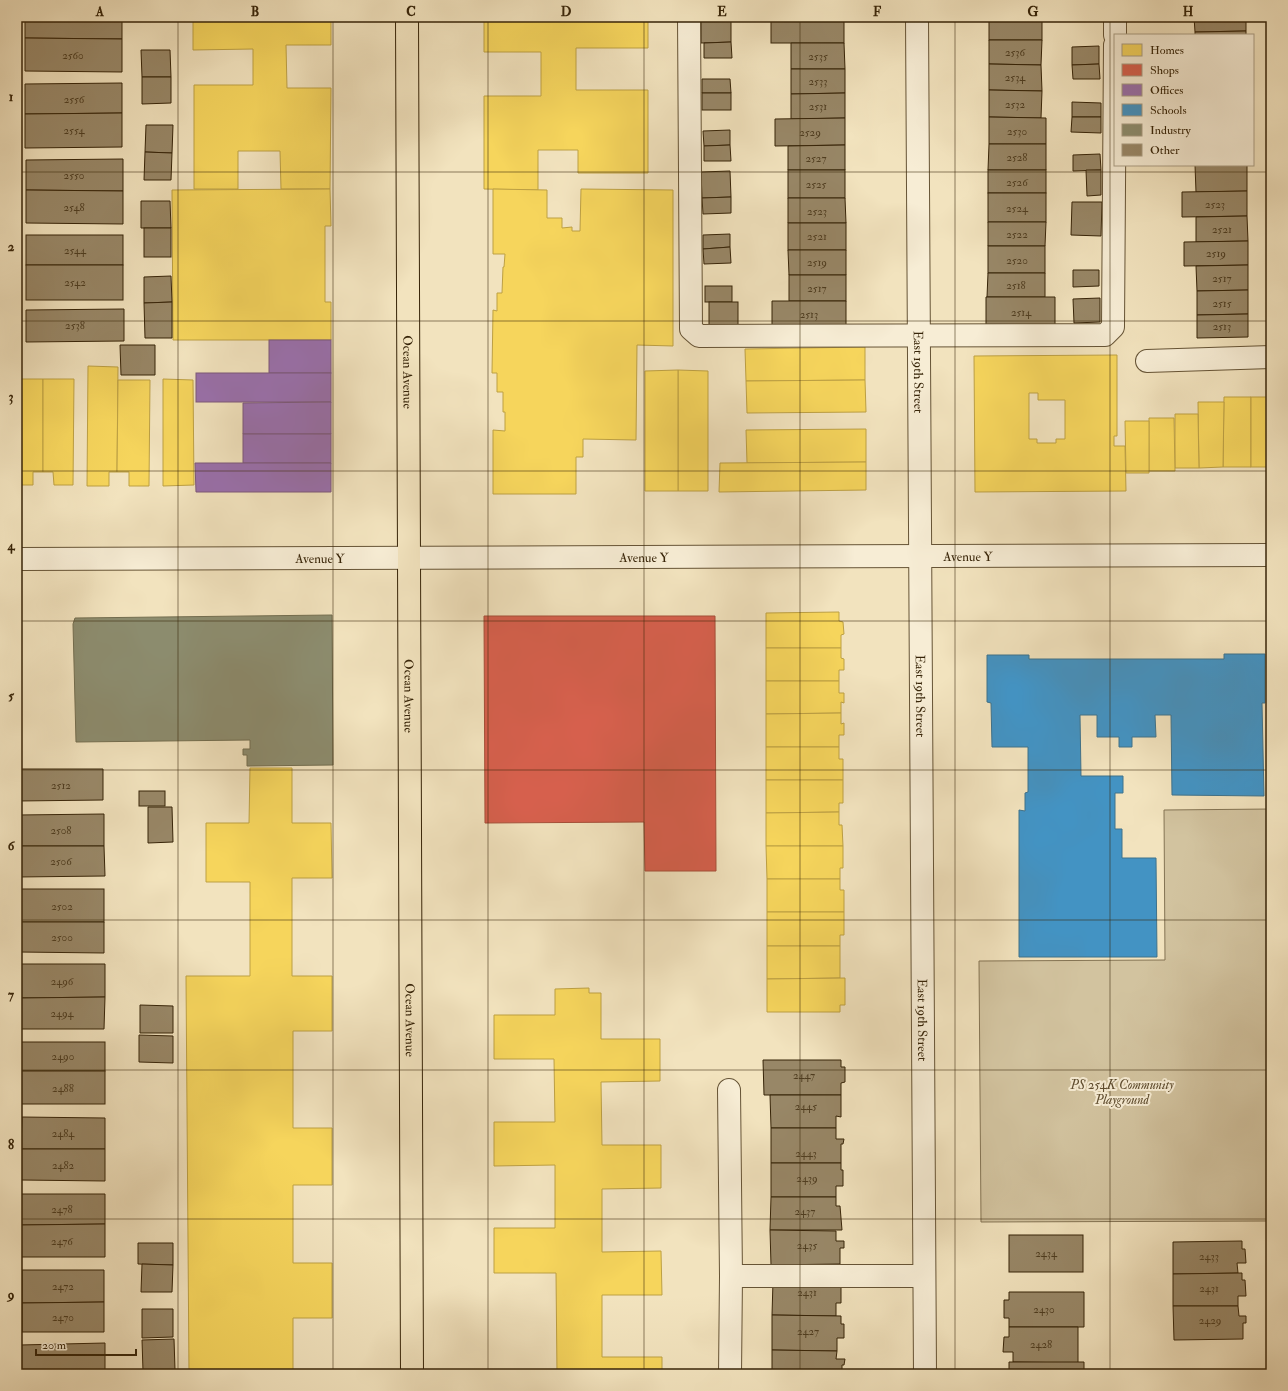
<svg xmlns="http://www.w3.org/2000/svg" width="1288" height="1391" viewBox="0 0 1288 1391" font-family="'IM FELL Double Pica',serif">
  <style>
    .green { fill: #d2c39f; stroke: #847454 }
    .homes { fill: #f6d55c; stroke: #bda043; fill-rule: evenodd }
    .shops { fill: #d6604d; stroke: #a64e38 }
    .offices { fill: #9970ab; stroke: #7c597a }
    .schools { fill: #4393c3; stroke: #3f728b }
    .industry { fill: #8c8c6e; stroke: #726d4f }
    .building { fill: #988767; stroke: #372408 }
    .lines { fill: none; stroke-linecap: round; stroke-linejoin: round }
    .minor-casing { stroke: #665436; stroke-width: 24 }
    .major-casing { stroke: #372408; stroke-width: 24 }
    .minor { stroke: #f7edd5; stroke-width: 22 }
    .major { stroke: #f2e3be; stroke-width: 22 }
    .grid { fill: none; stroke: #372408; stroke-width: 1; stroke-opacity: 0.55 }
    .labels { text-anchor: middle; stroke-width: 4; stroke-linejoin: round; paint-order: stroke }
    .number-label { font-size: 11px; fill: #4f3d20 }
    .street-label { font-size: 13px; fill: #372408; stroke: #f7edd5 }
    .park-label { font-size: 13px; font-style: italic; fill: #5e4c2e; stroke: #f7edd5 }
    .neatline { fill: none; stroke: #372408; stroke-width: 1.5 }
    .grid-label { font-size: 13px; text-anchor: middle; font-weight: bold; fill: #372408 }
  </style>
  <rect width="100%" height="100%" fill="#f2e3be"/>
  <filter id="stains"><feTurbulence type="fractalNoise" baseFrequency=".005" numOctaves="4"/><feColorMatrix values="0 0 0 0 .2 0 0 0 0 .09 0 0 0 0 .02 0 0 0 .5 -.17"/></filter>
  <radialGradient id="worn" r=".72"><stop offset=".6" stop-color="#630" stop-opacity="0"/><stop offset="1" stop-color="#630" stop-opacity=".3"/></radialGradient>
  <polygon class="green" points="1271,809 1271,1221 981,1222 979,961 1165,960 1164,810"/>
  <g class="homes">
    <polygon points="193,17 331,17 331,45 286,45 287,88 331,88 330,189 281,189 280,151 238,151 238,189 194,189 194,85 253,85 253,49 193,50"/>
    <polygon points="484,17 648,17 648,48 576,48 576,90 648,90 648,173 578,173 578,150 538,150 538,190 484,189 484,96 541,96 541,52 484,52"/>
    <polygon points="330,189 331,226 325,226 325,302 331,302 331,340 173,340 172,190"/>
    <polygon points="493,189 547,190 547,218 562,218 562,228 572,227 572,231 580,231 581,189 673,190 673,346 637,345 636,440 583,439 583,457 576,457 576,494 493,494 493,430 505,431 505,412 503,412 503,392 497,392 497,373 492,373 493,310 497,311 497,293 502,293 503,267 504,267 505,254 493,254"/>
    <polygon points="865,347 865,380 746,381 745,349"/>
    <path d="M1117,355V436H1114V446H1125L1126,491L975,492L974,356ZM1029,393H1038V400H1065V439H1056V443H1037V439H1029Z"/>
    <polygon points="88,366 118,367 117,472 109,472 109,486 87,486"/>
    <polygon points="678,370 708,371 708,491 678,491"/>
    <polygon points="678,370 678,491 645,491 645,371"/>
    <polygon points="17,379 43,379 43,472 33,472 33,485 17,485"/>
    <polygon points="43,379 74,379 73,485 54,485 53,472 43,472"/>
    <polygon points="163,379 193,380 194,485 163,486"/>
    <polygon points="118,380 150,380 149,486 129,486 129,472 117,472"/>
    <polygon points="865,380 866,412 747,413 746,381"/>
    <polygon points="1224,397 1251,397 1251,467 1223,467"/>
    <rect x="1251" y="397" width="20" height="70"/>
    <polygon points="1198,402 1224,402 1223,467 1199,468"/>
    <polygon points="1175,414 1198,414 1199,468 1175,468"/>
    <polygon points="1149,418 1174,418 1175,471 1149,471"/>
    <polygon points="1125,421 1149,421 1149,473 1126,473"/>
    <polygon points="866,429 866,462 747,463 746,430"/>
    <polygon points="866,462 866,490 719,492 720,463"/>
    <polygon points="839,612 839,621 843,622 844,634 841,635 841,648 766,648 766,613"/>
    <polygon points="766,648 841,648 841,658 844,659 844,670 839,670 839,681 766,681"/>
    <polygon points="766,681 839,681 839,693 844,693 844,703 841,702 841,713 766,714"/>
    <polygon points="841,713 841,724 844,723 844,735 839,735 839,747 766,747 766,714"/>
    <polygon points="766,747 839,747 839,759 843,759 843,780 766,780"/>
    <polygon points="250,768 292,768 292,823 331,823 332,878 292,878 292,976 332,976 332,1031 293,1031 293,1128 332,1128 332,1185 293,1185 293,1263 332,1263 332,1318 293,1318 293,1374 189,1374 186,976 250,976 250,882 206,882 206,823 249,823"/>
    <polygon points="766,780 843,780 843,803 839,803 839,812 766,813"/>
    <polygon points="839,812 839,825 842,825 843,846 766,846 766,813"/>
    <polygon points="766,846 843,846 843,868 840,868 840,879 767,879"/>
    <polygon points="767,879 840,879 840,890 844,890 844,912 767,912"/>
    <polygon points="767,912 844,912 844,935 840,935 840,946 767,946"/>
    <polygon points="767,946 840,946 840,978 767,979"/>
    <polygon points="845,978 845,1005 840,1005 840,1012 767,1012 767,979"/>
    <polygon points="589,988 589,993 601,993 601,1039 660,1039 660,1081 601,1082 602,1145 661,1145 661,1188 602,1189 602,1252 661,1251 662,1295 602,1295 602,1357 662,1357 662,1374 557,1374 556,1273 494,1273 494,1228 555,1228 555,1165 494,1166 494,1122 555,1122 554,1059 494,1059 494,1015 555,1015 555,989"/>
  </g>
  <polygon class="shops" points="484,616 715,616 716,871 645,871 644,822 485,823"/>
  <g class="offices">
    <rect x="269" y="340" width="62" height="33"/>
    <rect x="196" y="373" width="135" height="29"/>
    <polygon points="331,402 331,434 243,434 243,403"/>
    <rect x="243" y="434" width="88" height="29"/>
    <polygon points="195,463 331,463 331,492 196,492"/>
  </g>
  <polygon class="schools" points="1224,654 1265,654 1265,703 1262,703 1264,796 1172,795 1171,715 1155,715 1156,737 1132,737 1132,747 1119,747 1119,737 1097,737 1097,715 1080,715 1081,776 1123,776 1123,793 1115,793 1115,829 1122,829 1122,858 1156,858 1157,957 1019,957 1019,810 1025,811 1025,793 1028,792 1028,747 992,747 991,703 987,702 987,655 1029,655 1029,659 1224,659"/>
  <polygon class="industry" points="332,615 333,765 247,766 247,755 243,755 243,749 250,749 250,740 76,742 73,624 75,618"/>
  <g class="building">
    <polygon points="25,17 122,17 122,39 25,38"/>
    <polygon points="703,17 731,17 731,42 701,43 701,18"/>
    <rect x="771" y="17" width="73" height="26"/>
    <rect x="989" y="17" width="53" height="23"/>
    <polygon points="1194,17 1246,17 1246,31 1195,32"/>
    <polygon points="1246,31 1246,35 1195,35 1195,32"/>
    <polygon points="25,38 122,39 122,72 25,71"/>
    <polygon points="989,40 1042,40 1041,65 989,64"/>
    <polygon points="731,42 732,58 704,58 704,43"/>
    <polygon points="791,43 844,43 845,69 791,69"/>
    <polygon points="1099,46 1099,64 1072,65 1072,47"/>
    <polygon points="141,50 170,50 171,77 142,77"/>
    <polygon points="989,64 1041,65 1042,91 989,90"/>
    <polygon points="1099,64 1100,79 1073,79 1072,65"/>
    <polygon points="791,69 845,69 845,93 791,94"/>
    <polygon points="142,77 171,77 171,103 142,104"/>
    <polygon points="702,79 730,79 731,93 702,93"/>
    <polygon points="122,83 122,113 25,114 25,84"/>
    <polygon points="989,90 1042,91 1041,118 989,117"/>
    <rect x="702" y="93" width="29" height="17"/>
    <polygon points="845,93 845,118 791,119 791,94"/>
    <polygon points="1072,102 1101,103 1101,117 1072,117"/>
    <polygon points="122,113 122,147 25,148 25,114"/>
    <polygon points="989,117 1046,118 1046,144 989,144"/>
    <polygon points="1072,117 1101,117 1101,133 1071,132"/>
    <polygon points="845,118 845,145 775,146 775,119"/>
    <polygon points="146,125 173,125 172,153 145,152"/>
    <polygon points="730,130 730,145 704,146 703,131"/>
    <polygon points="989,144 1046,144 1046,170 988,170"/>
    <polygon points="730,145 731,161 704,161 704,146"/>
    <polygon points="845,145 845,170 788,170 788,146"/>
    <polygon points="145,152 172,153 171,180 144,180"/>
    <polygon points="1100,154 1101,170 1073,171 1073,155"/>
    <polygon points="123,159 123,191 26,190 26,160"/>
    <polygon points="1195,165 1247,165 1247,191 1196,192"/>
    <rect x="788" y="170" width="57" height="28"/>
    <rect x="988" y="170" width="58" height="23"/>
    <polygon points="1086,170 1101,170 1101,195 1087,196"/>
    <polygon points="730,171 731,197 702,198 701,172"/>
    <polygon points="26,190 123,191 123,224 26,223"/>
    <polygon points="1247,191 1247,216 1182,217 1182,192"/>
    <rect x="988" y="193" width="58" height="29"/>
    <polygon points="731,197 731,213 703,214 702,198"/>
    <polygon points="788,198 845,198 846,223 788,223"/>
    <polygon points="141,201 170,201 171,228 141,228"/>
    <polygon points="1072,202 1102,202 1101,236 1071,235"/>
    <polygon points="1247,216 1248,241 1196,242 1196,217"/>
    <polygon points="988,222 1046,222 1045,246 988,246"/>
    <rect x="788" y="223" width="58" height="27"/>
    <rect x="144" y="228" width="27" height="29"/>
    <polygon points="730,234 730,247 703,249 703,235"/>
    <rect x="26" y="235" width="97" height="30"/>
    <polygon points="1248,241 1248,265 1184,266 1184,242"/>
    <rect x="988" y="246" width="57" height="27"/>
    <polygon points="730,247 731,263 704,264 703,249"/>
    <polygon points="788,250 846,250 846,275 789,275"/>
    <rect x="26" y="265" width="97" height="35"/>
    <polygon points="1248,265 1248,290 1197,291 1196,266"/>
    <polygon points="1073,270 1099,270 1099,286 1073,287"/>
    <polygon points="988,273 1045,273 1045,297 987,297"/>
    <rect x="789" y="275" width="57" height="26"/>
    <polygon points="171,276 172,302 144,303 144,277"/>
    <rect x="705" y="286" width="27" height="16"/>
    <polygon points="1248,290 1248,314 1197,315 1197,291"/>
    <polygon points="986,297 1055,297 1055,327 986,326"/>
    <polygon points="1100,298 1100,322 1074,323 1073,299"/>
    <polygon points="772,301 846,301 846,326 772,327"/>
    <polygon points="172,302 172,338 145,338 144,303"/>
    <rect x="709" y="302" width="29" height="26"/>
    <polygon points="124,309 124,341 26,342 26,310"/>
    <polygon points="1248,314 1248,337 1197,338 1197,315"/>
    <polygon points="120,345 155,345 155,375 121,375"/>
    <polygon points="18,769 103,769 103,800 18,801"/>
    <rect x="139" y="791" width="26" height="15"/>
    <polygon points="148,807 172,807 173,842 148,843"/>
    <polygon points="104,814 104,846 18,846 18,815"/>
    <polygon points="18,846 104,846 105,876 18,877"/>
    <rect x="19" y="889" width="85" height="33"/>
    <polygon points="19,922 104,922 104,953 19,952"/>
    <polygon points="20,964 105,964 105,997 20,998"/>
    <polygon points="105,997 104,1029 20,1029 20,998"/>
    <polygon points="140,1005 173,1006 173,1033 140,1033"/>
    <polygon points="139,1035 173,1036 173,1063 139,1062"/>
    <rect x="20" y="1042" width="85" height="29"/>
    <polygon points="763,1060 841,1060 841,1067 845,1067 845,1082 841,1083 841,1095 764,1095"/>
    <rect x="20" y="1071" width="85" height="33"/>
    <polygon points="770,1095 841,1095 841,1117 836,1116 836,1128 771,1128"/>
    <polygon points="22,1117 105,1118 105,1149 21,1149"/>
    <polygon points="771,1128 836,1128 836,1139 844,1139 843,1144 841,1144 841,1163 771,1163"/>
    <polygon points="21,1149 105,1149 105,1181 21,1180"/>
    <polygon points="771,1163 841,1163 841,1170 843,1170 843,1186 836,1186 836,1197 771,1197"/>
    <polygon points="19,1194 105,1194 105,1224 19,1225"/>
    <polygon points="771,1197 836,1197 836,1206 840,1206 842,1230 770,1230"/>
    <polygon points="105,1224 105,1257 19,1257 19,1225"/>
    <polygon points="770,1230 836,1231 836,1241 844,1241 844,1248 840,1248 840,1264 771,1265"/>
    <rect x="1009" y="1235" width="74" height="37"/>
    <polygon points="1242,1241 1242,1249 1245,1249 1246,1263 1237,1263 1238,1273 1173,1274 1173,1242"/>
    <polygon points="138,1243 173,1243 173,1265 138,1264"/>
    <polygon points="142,1264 173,1265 172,1292 141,1292"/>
    <polygon points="22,1270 104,1270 104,1302 22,1303"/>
    <polygon points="1242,1273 1242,1280 1245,1280 1246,1296 1238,1296 1238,1306 1173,1306 1173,1274"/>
    <polygon points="773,1281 841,1281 841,1303 836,1303 836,1316 772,1315"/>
    <polygon points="1009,1292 1084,1292 1084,1327 1009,1327 1009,1318 1004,1318 1004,1300 1009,1300"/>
    <polygon points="104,1302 104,1332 22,1332 22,1303"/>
    <polygon points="1173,1306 1238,1306 1239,1316 1246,1316 1246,1323 1243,1323 1243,1339 1174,1340"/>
    <polygon points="142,1309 173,1309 173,1337 142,1338"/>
    <polygon points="772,1315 841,1316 841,1324 844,1324 844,1338 837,1338 837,1351 772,1350"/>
    <polygon points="1009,1327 1078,1327 1078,1363 1013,1362 1013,1352 1003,1352 1004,1337 1009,1337"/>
    <polygon points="174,1339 175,1370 143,1371 142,1340"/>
    <polygon points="105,1343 105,1374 20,1374 20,1345"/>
    <polygon points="772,1350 837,1351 836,1359 845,1359 844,1365 842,1365 842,1374 772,1374"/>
    <polygon points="1009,1362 1084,1362 1084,1374 1002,1374 1002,1372 1009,1371"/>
  </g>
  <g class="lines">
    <defs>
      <g id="minor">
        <polyline points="689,17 691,329 699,336 1105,335 1113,327 1115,45"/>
        <path id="s1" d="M917,17L925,1374"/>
        <polyline points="1115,35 1115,17"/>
        <polyline points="1147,361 1271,357"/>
        <path id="s2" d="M17,559L1271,555"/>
        <polyline points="729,1090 731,1276 730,1374"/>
        <polyline points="731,1276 924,1276"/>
      </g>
      <g id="major">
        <path id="s3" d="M407,17L412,1374"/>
      </g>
    </defs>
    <use href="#minor" class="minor-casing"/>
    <use href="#major" class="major-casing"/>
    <use href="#minor" class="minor"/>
    <use href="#major" class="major"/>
  </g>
  <path class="grid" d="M178,17V1374M333,17V1374M488,17V1374M644,17V1374M800,17V1374M955,17V1374M1110,17V1374M17,172H1271M17,321H1271M17,471H1271M17,621H1271M17,770H1271M17,920H1271M17,1070H1271M17,1219H1271"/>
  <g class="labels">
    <g class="number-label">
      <text x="1015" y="56">2536</text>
      <text x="73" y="59">2560</text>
      <text x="818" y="60">2535</text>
      <text x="1015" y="81">2534</text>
      <text x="818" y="85">2533</text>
      <text x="74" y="103">2556</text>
      <text x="1015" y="108">2532</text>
      <text x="818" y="110">2531</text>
      <text x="74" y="134">2554</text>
      <text x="1017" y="135">2530</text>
      <text x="810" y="136">2529</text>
      <text x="1017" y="161">2528</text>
      <text x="816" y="162">2527</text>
      <text x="74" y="179">2550</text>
      <text x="1017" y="186">2526</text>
      <text x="816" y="188">2525</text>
      <text x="1215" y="208">2523</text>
      <text x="74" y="211">2548</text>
      <text x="1017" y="212">2524</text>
      <text x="817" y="215">2523</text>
      <text x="1222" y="233">2521</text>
      <text x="1017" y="238">2522</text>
      <text x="817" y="240">2521</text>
      <text x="75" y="254">2544</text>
      <text x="1216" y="257">2519</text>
      <text x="1017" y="264">2520</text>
      <text x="817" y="266">2519</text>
      <text x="1222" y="282">2517</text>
      <text x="75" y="286">2542</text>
      <text x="1016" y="289">2518</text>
      <text x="817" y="292">2517</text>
      <text x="1222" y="307">2515</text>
      <text x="1021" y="316">2514</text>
      <text x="809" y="318">2513</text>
      <text x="75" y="329">2538</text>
      <text x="1222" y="330">2513</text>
      <text x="61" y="789">2512</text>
      <text x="61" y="834">2508</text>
      <text x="61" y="865">2506</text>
      <text x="62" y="910">2502</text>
      <text x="62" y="941">2500</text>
      <text x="62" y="985">2496</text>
      <text x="62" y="1017">2494</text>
      <text x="63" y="1060">2490</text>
      <text x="804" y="1079">2447</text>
      <text x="63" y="1092">2488</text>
      <text x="806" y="1110">2445</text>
      <text x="63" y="1137">2484</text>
      <text x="806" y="1157">2443</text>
      <text x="63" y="1169">2482</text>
      <text x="807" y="1182">2439</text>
      <text x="62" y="1213">2478</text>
      <text x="805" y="1215">2437</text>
      <text x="62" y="1245">2476</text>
      <text x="807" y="1249">2435</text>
      <text x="1046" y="1257">2434</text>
      <text x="1209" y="1260">2433</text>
      <text x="63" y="1290">2472</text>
      <text x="1209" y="1292">2431</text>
      <text x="807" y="1296">2431</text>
      <text x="1044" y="1313">2430</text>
      <text x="63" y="1321">2470</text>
      <text x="1210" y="1324">2429</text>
      <text x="808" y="1335">2427</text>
      <text x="1041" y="1348">2428</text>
    </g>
    <g class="street-label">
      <text dy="5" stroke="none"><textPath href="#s3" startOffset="355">Ocean Avenue</textPath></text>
      <text dy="5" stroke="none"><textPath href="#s1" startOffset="355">East 19th Street</textPath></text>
      <text dy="5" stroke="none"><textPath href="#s2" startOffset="951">Avenue Y</textPath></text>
      <text dy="5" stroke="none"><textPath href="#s2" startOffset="627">Avenue Y</textPath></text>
      <text dy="5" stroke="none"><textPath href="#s2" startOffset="303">Avenue Y</textPath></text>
      <text dy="5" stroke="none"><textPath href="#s3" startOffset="679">Ocean Avenue</textPath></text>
      <text dy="5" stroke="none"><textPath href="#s1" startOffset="679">East 19th Street</textPath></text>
      <text dy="5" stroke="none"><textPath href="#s3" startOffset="1003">Ocean Avenue</textPath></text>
      <text dy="5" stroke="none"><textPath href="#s1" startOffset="1003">East 19th Street</textPath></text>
    </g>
    <g class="park-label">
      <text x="1122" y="1089">PS 254K Community<tspan x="1122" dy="15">Playground</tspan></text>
    </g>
  </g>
  <rect width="1288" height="1391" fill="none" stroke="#f2e3be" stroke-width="44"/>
  <rect x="1114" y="34" width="140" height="132" fill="#f7edd5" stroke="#aa9d83"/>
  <rect x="1122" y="44" width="20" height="12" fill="#f6d55c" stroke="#aa9d83"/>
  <text x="1150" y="54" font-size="12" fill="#372408">Homes</text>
  <rect x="1122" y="64" width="20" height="12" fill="#d6604d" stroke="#aa9d83"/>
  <text x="1150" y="74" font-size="12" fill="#372408">Shops</text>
  <rect x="1122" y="84" width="20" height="12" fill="#9970ab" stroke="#aa9d83"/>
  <text x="1150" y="94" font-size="12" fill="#372408">Offices</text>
  <rect x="1122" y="104" width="20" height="12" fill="#4393c3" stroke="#aa9d83"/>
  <text x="1150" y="114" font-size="12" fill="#372408">Schools</text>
  <rect x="1122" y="124" width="20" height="12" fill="#8c8c6e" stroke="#aa9d83"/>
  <text x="1150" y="134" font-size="12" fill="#372408">Industry</text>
  <rect x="1122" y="144" width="20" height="12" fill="#988767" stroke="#aa9d83"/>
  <text x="1150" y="154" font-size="12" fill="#372408">Other</text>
  <path d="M36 1349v6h100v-6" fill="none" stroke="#372408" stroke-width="2"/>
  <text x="42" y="1349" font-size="12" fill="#372408" stroke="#f7edd5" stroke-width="3" paint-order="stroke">20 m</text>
  <rect x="22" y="22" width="1244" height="1347" class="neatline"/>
  <g class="grid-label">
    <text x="100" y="16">A</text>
    <text x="255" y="16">B</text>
    <text x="411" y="16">C</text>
    <text x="566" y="16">D</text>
    <text x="722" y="16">E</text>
    <text x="877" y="16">F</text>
    <text x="1033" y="16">G</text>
    <text x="1188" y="16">H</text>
    <text x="11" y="101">1</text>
    <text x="11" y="251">2</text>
    <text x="11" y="401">3</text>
    <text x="11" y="550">4</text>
    <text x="11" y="700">5</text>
    <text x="11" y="850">6</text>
    <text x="11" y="999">7</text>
    <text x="11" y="1149">8</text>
    <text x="11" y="1299">9</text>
  </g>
  <rect width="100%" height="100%" filter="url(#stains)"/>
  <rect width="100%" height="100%" fill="url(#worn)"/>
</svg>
